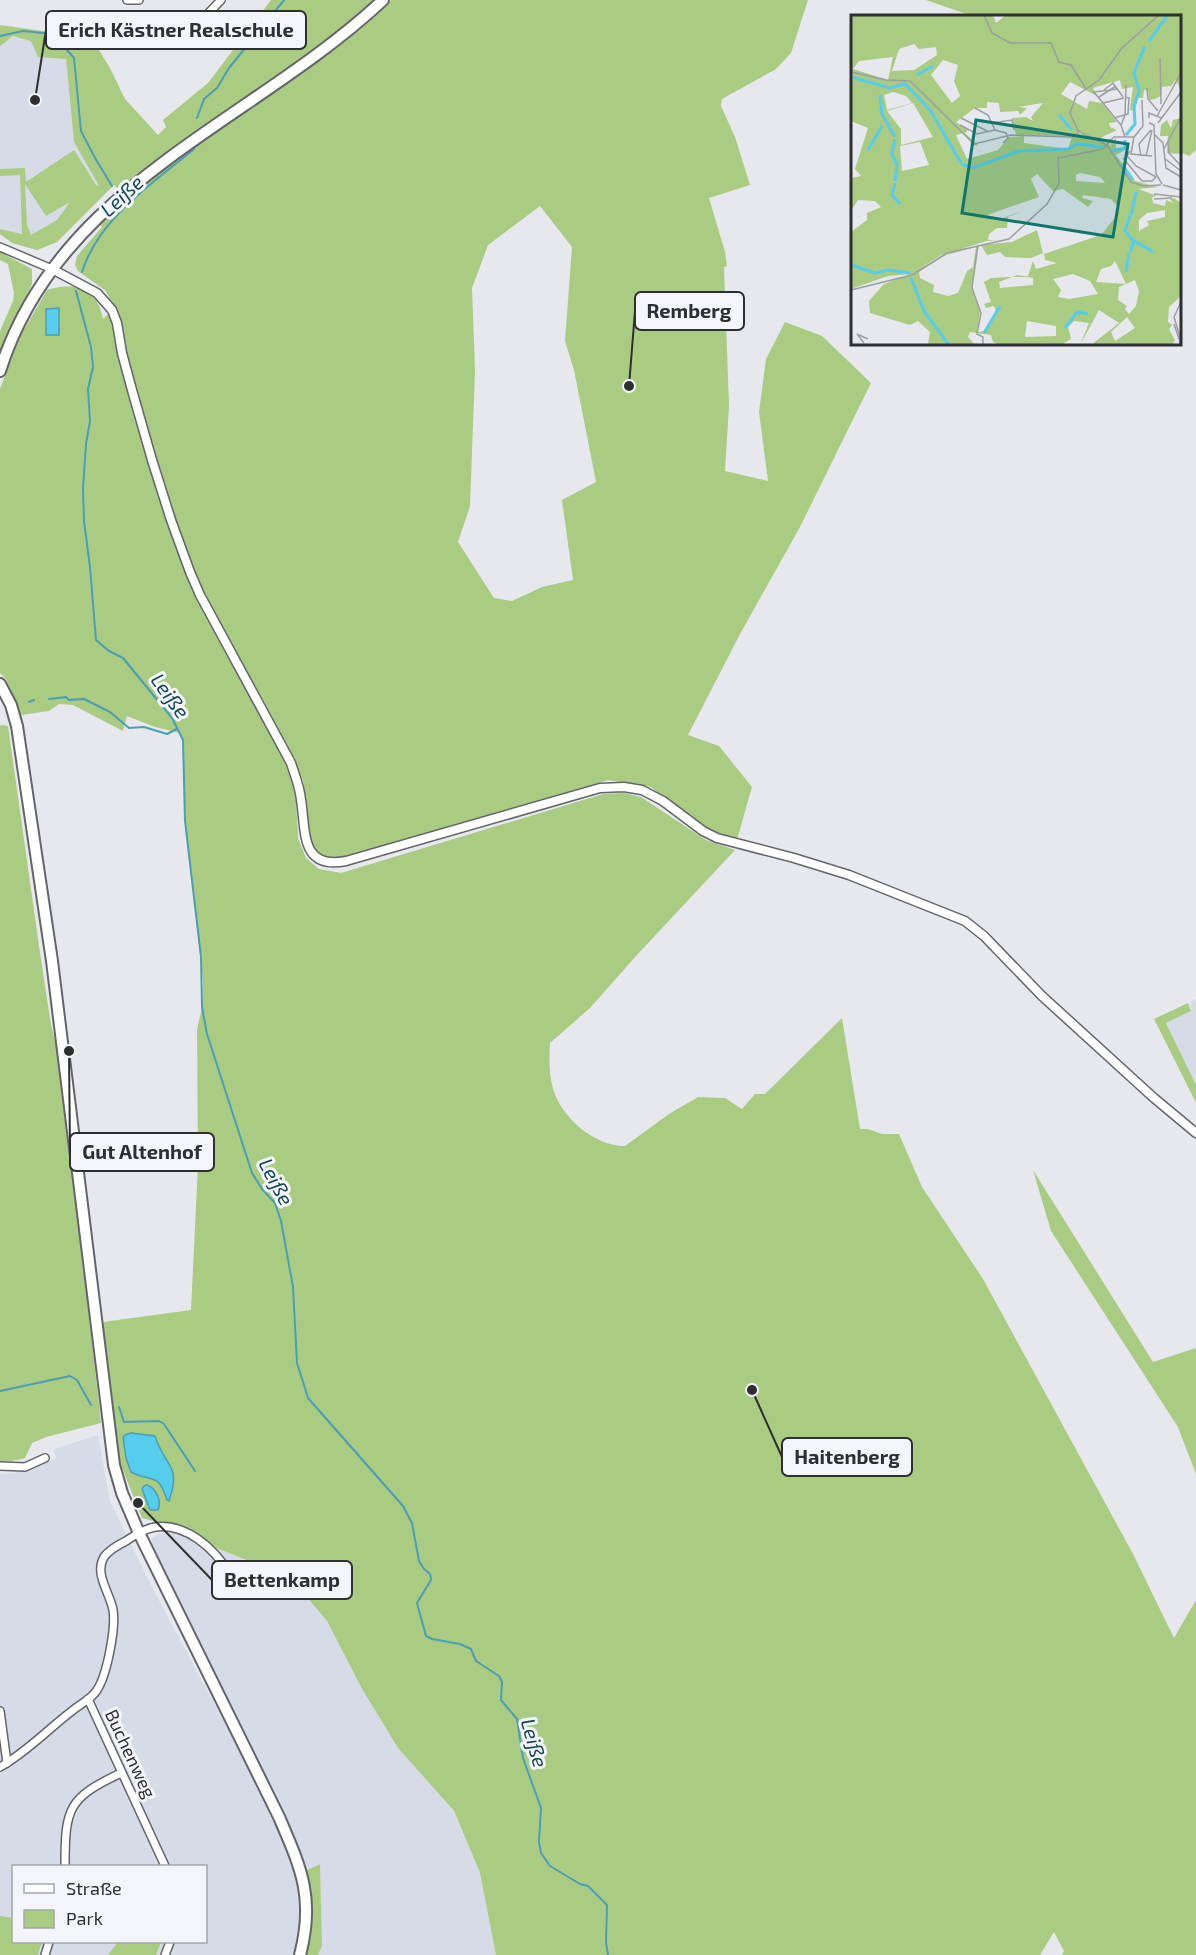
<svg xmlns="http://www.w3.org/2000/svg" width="1196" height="1955" viewBox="0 0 1196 1955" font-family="'Exo 2',sans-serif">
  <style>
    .built { fill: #d7dbe8; fill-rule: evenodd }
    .green { fill: #a9cb82; fill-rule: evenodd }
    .water { fill: #57cdee; stroke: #4b9eb5; stroke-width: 1.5 }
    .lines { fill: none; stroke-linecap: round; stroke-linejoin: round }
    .stream { stroke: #4b9eb5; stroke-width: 2 }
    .minor-casing { stroke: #63656a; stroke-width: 10 }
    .tertiary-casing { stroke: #63656a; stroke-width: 11 }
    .primary-casing { stroke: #63656a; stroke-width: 14 }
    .minor { stroke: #fff; stroke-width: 7 }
    .tertiary { stroke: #fff; stroke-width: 8 }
    .primary { stroke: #fff; stroke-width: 10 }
    .labels { text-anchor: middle; stroke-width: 6; stroke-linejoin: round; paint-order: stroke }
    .street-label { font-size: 18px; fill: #2e2f31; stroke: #f3f5fb }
    .water-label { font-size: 20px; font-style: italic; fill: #144755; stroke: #f3f5fb }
    .inset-river { fill: none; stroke: #57cdee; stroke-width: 3 }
    .inset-road { fill: none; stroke: #9c9ea2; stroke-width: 1.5 }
    .view { fill: #0f766e; fill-opacity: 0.15; stroke: #0f766e; stroke-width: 3 }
    .inset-edge { fill: none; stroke: #2e2f31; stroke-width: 3 }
    .leader { fill: none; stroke: #2e2f31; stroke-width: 2 }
    .callout-dot { fill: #2e2f31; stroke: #f3f5fb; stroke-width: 2 }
    .callout { fill: #f3f5fb; stroke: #2e2f31; stroke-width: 2 }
    .callout-label { font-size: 20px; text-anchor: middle; font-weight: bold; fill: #2e2f31 }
  </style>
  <rect width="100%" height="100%" fill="#e6e8ee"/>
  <g class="built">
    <polygon points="0,25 49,32 66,59 74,142 100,187 75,223 57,242 37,250 12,243 0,234"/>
    <polygon points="1196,999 1196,1085 1166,1022 1191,1011 1191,1002"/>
    <path d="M98,1435L110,1502L156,1595L273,1813L300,1875L304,1921L296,1955H0V1474L14,1473L35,1468L56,1458L54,1449ZM14,1866H206V1942H14Z"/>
    <polygon points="169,1531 181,1534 269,1569 295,1583 327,1621 362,1689 398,1748 453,1811 480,1873 496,1955 318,1955 322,1946 320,1864 305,1871 172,1593 152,1547 152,1538 159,1534"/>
  </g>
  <g class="green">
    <path d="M271,0H377C357,19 334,35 312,51C249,99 182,141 119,190L114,185L57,242L37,250L12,243L0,234V229L22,234L20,175L0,176V169L25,168L26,182L74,150L96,185L99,186L74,142L66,59L38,57L31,41L13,36L0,46V25L49,32L83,24L110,68L125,99L158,135L166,127L163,120L208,83ZM25,184L46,216L70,202L57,220L31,235L27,225Z"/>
    <path d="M391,0H808L791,53L776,69L722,99L721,106L735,137L750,185L709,198L725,252L727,266L724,267L729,406L725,471L768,481L759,412L766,359L785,322L822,336L871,383L800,527L740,634L688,735L719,746L752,787L736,843L704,830L651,787L608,780L343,860H327L316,854L309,841L303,780L289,753L295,783L298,838L306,858L319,869L341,873L603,794L624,793L641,797L706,840L735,850L636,956L590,1008L550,1043C549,1058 549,1074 553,1089C562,1118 594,1146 625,1146L669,1114L698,1097L725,1098L742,1109L755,1094H765L842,1018L860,1129H868L882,1134H899L922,1187L983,1279L1133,1554L1174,1638L1196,1600V1955H1062L1064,1951L1054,1932L1040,1955H496L480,1873L454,1811L398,1748L362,1689L327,1621L295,1583L269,1569L181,1534L182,1529L142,1518L119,1460L103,1322L191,1310L198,1165L197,1030L202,1007L203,981L185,821L183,740L180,733L155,727L127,716L123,731L73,705L59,704L49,711L21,715L6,679L0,673V389L19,338L47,290C74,281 98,289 103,319L114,308L106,291L78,271L75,265L77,256L102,227L100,224C159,163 232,119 301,71C332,49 365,28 391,0ZM540,206L572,247L565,341L574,370L596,482L562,500L573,580L542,587L512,601L494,598L458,542L470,506L475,371L472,288L488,245Z"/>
    <polygon points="926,0 1196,0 1196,150 1189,156 1180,152 1180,16 972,16"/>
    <polygon points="0,252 32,269 32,284 0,354 0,331 13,301 14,293 8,264 0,260"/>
    <polygon points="2,725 8,726 40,953 51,1025 61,1064 101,1423 46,1437 32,1443 25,1458 12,1461 0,1461 0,726"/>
    <polygon points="1188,1003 1191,1011 1166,1023 1196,1085 1196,1103 1154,1019"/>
    <polygon points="1033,1170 1153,1362 1196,1348 1196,1474 1178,1427 1051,1231"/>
    <polygon points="320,1864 322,1946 318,1955 307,1955 311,1903 305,1871"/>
    <polygon points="0,1916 13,1918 14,1942 42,1942 38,1955 0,1955"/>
    <polygon points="118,1942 161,1942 156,1955 108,1955"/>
  </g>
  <g class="water">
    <polygon points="59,308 59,335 46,335 46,309"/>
    <path d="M131,1433L155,1436C164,1466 182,1464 169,1501L167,1500C157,1470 153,1484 131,1472L126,1458L123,1438L125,1435Z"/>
    <path d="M147,1485C156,1488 162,1501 158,1510H150L142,1489L144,1486Z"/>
  </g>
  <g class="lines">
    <g class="stream">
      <polyline points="0,36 23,31 53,34 74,58 81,131 95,158 112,186"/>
      <polyline points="197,118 204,99 217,88 229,68 284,0"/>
      <path d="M82,272C99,218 152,184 194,149"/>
      <polyline points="76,291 91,347 93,367 88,389 90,421 86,444 83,489 84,521 90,567 96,640 109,651 123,658 172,718 183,740 185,821 201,957 202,1007 207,1034 252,1173 262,1189 275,1203 281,1221 293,1287 297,1363 308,1398 403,1506 412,1523 419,1561 424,1569 430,1574 431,1580 417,1603 426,1636 432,1639 460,1644 471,1649 476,1661 499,1676 502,1682 501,1700 517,1719 523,1758 541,1808 539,1842 541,1853 550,1866 580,1884 588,1886 607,1905 606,1942 608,1955"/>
      <polyline points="49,699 66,697 69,700 84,699 110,712 129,728 144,727 167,734 177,729"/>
      <polyline points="29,702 34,700"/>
      <polyline points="0,1391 70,1376 77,1380 91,1405"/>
      <polyline points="119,1407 124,1422 159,1421 164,1424 195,1471"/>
    </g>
    <defs>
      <g id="minor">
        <polyline points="127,0 139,0"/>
        <polyline points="180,43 221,0"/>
        <polyline points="0,247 52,269"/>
        <polyline points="0,1466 25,1467 45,1458"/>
        <polyline points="88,1699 165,1866"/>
        <polyline points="0,1711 7,1763"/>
        <path d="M0,1767C27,1752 48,1729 72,1711C80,1704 92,1699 97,1690C107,1675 116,1628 113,1610C110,1593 94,1574 104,1557C109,1550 118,1545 126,1541C135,1535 144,1529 155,1527C186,1523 214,1548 229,1573"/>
        <path d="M65,1866C65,1808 68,1798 121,1773"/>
        <polyline points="45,1955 49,1942"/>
        <polyline points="165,1955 170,1942"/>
      </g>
      <path id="tertiary" d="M52,269L97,293L112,310L117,323L122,353L132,390L152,460L171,520L190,572L200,595L291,763C295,776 300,787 301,800C306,831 300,870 346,861L600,788L624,787L642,790L663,801L703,831L717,838L794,858L849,875L965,921L984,936L1042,996L1154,1098L1196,1133"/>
      <g id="primary">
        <path d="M0,371C58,185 253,122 383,0"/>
        <path d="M0,684L11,705L17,726L52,961L114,1465L122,1493L139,1533L279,1817C301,1868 315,1898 300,1955"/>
      </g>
    </defs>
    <use href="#minor" class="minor-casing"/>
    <use href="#tertiary" class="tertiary-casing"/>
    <use href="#primary" class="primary-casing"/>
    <use href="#minor" class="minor"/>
    <use href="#tertiary" class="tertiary"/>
    <use href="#primary" class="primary"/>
  </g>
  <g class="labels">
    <g class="street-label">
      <text transform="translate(130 1754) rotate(65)" y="6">Buchenweg</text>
    </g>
    <g class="water-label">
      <text transform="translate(122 196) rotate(-43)" y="7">Leiße</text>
      <text transform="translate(170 696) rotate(54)" y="7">Leiße</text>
      <text transform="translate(276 1182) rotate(62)" y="7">Leiße</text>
      <text transform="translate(534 1743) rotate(74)" y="7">Leiße</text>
    </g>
  </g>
  <g transform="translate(851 15)">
    <rect width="330" height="330" fill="#e6e8ee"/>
    <path d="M0,0H142L145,8L155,0H330V75L325,65L320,71L311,72L310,81L304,84L298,85L297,76L293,75L292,83H286L284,96L279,95L282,72L271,74L269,65L242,73L246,81L219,67L210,79L236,94L238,86L251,88L266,107L258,108L259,112L266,115L249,123L254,127L260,123L258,131L265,123V133L272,134L275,124L274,135L265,140L284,166L307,172L287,174L306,181L301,182L302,188L314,191L315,185L322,188L319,184L323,183L330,188V281L318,292L317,307L321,310L318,314L324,325L321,330H240L268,308L248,295L229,330L238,308L223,306L217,312L220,324L210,330H149L142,327L140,320L119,317L117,322L124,330H77L79,317L67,306L59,310L19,298L18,286L33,269L60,259L37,261L0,274V217L16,205V198L30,192L24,186L7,185L0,196V163L10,161L4,154L17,113L0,106ZM63,29L68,34L85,32L86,40L63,55L41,56L48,34ZM42,42L37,65L2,54L8,46ZM92,45L107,50L103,66L109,81L101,88L80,60ZM42,77L55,81L61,88L36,95L33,80ZM136,87L148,88L149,97L167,96L169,100L176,93L167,92L192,88L180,102L182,106L175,102L161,103L165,120L221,121L227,117L250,125L228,118L221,122L217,134L173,128V121L158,122L147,135L116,144L105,120L112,118L122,130L128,131L114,118L117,115L105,107L124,93H136ZM62,88L82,122L50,130V114L36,96ZM69,127L78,150L51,156L49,131ZM229,158L249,162L254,168L225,166V160ZM186,159L202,176L212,174L237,192L242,186L231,183L232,180L260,184L268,193L267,199L250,220L193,239L194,245L206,248L185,254L182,246L177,261L140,263L133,267L140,287L133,289L135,293L143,291L145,296L133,316L126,317L129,296L121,272L127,231L95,239L65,256L90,240L136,226H146L137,225L138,219L146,213H156L157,202L174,195L149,204L136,200L188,182L180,164ZM314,195V202L296,206L298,210L288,216V205L296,198ZM125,232L122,252L116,256L107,278L97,281L82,277L83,270L69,263L68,257L95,240ZM264,246L275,269L245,267L250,254L260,251ZM222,259L239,266L247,279L218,284L207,282L210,275L202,264ZM166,260L182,263V270L149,273L148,267ZM284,265L288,276L285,291L278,299L274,294L276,291L267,285L268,272ZM276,302L284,313L264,326L260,317ZM176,306L205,311V321L174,322ZM330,103V139L316,138L317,121H309L310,110L316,105L320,113L322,105ZM186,215L192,238L180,243L154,242L149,237L136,240L130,230L161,227Z" fill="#a9cb82" fill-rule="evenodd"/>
    <path class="inset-river" d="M298,26L316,1M66,60L82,51M0,62L39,73L54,69L79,95L110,148M29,80L31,99L44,122M208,100L221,115M275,120L284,109L283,92L288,76L283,58L294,31M17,135L31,111M261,136L274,133V125M110,149L122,153L168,136L217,134L226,129L253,132M271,149L282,165M44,166L46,150L41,139L44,124M44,168L41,180L49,189M280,200L285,177M282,225L302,237M279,237L283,227L274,216L279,201M0,250L24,258L37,255L59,258M275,257L278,238M60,263L73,296L98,330M214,313L226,297L237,299M133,318L149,291"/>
    <path class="inset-road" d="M133,0L141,18L159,28H200L208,47L220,50L235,74M308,0L271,33L248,65L225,81L219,98L227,116L256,130L280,167L293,171L310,170M309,43L310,89M0,57L35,65L59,66L123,129L160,120L221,122L228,117M296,73L297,84L307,96M267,74L243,77L270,110L274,122M253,75L262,68L272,82M248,82L265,71M291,85L292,111M252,88L273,83M124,93L137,100L144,115M306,101L330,58M110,103L138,117M263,103L277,99L278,83L274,82M298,103V98L311,103M141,108L161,105L163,115M298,108L303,110L305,159L311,169M307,108L330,77M109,110L126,119L144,115L155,118L157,123L152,128M270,110L274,100L275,70M304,120L312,128L315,153L330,162M283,122L280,139L301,141M317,127L318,138L330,151M313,134L330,102M279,136L276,141L285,151L305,162M290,141L288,129L300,115M295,141L301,115M272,143L291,166H301L305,162M313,143L330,156M312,170L330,175M303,179L330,182M303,184L321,183M127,230L121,273L130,298L126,319L132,322V330M0,275L61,260L96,238L158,224L196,189L208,168L207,143L252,134L263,122H283L292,111M330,287L323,302L330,325M323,309L330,330M13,328L6,319L17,324"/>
    <path class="view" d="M125,105L277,129L262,222L111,198Z"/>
    <rect width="330" height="330" class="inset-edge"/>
  </g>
  <path class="leader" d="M35 100L46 30M629 386L635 311M69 1051L70 1152M752 1390L782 1457M138 1503L212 1580"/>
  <g class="callout-dot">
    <circle cx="35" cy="100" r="6"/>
    <circle cx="629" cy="386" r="6"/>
    <circle cx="69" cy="1051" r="6"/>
    <circle cx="752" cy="1390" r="6"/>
    <circle cx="138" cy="1503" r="6"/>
  </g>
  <g class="callout">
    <rect x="46" y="11" width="260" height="38" rx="6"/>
    <rect x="635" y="292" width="109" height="38" rx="6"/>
    <rect x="70" y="1133" width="144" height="38" rx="6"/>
    <rect x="782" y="1438" width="130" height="38" rx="6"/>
    <rect x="212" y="1561" width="140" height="38" rx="6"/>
  </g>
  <g class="callout-label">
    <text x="176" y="37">Erich Kästner Realschule</text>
    <text x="689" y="318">Remberg</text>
    <text x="142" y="1159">Gut Altenhof</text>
    <text x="847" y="1464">Haitenberg</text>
    <text x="282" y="1587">Bettenkamp</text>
  </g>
  <rect x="12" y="1865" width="195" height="78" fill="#f3f5fb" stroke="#a4a6aa" stroke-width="1.5"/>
  <rect x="24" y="1884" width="30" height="9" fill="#ffffff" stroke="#a4a6aa" stroke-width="1.5"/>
  <text x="66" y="1895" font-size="18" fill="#2e2f31">Straße</text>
  <rect x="24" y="1910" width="30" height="18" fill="#a9cb82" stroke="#a4a6aa" stroke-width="1.5"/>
  <text x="66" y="1925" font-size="18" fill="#2e2f31">Park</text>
</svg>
